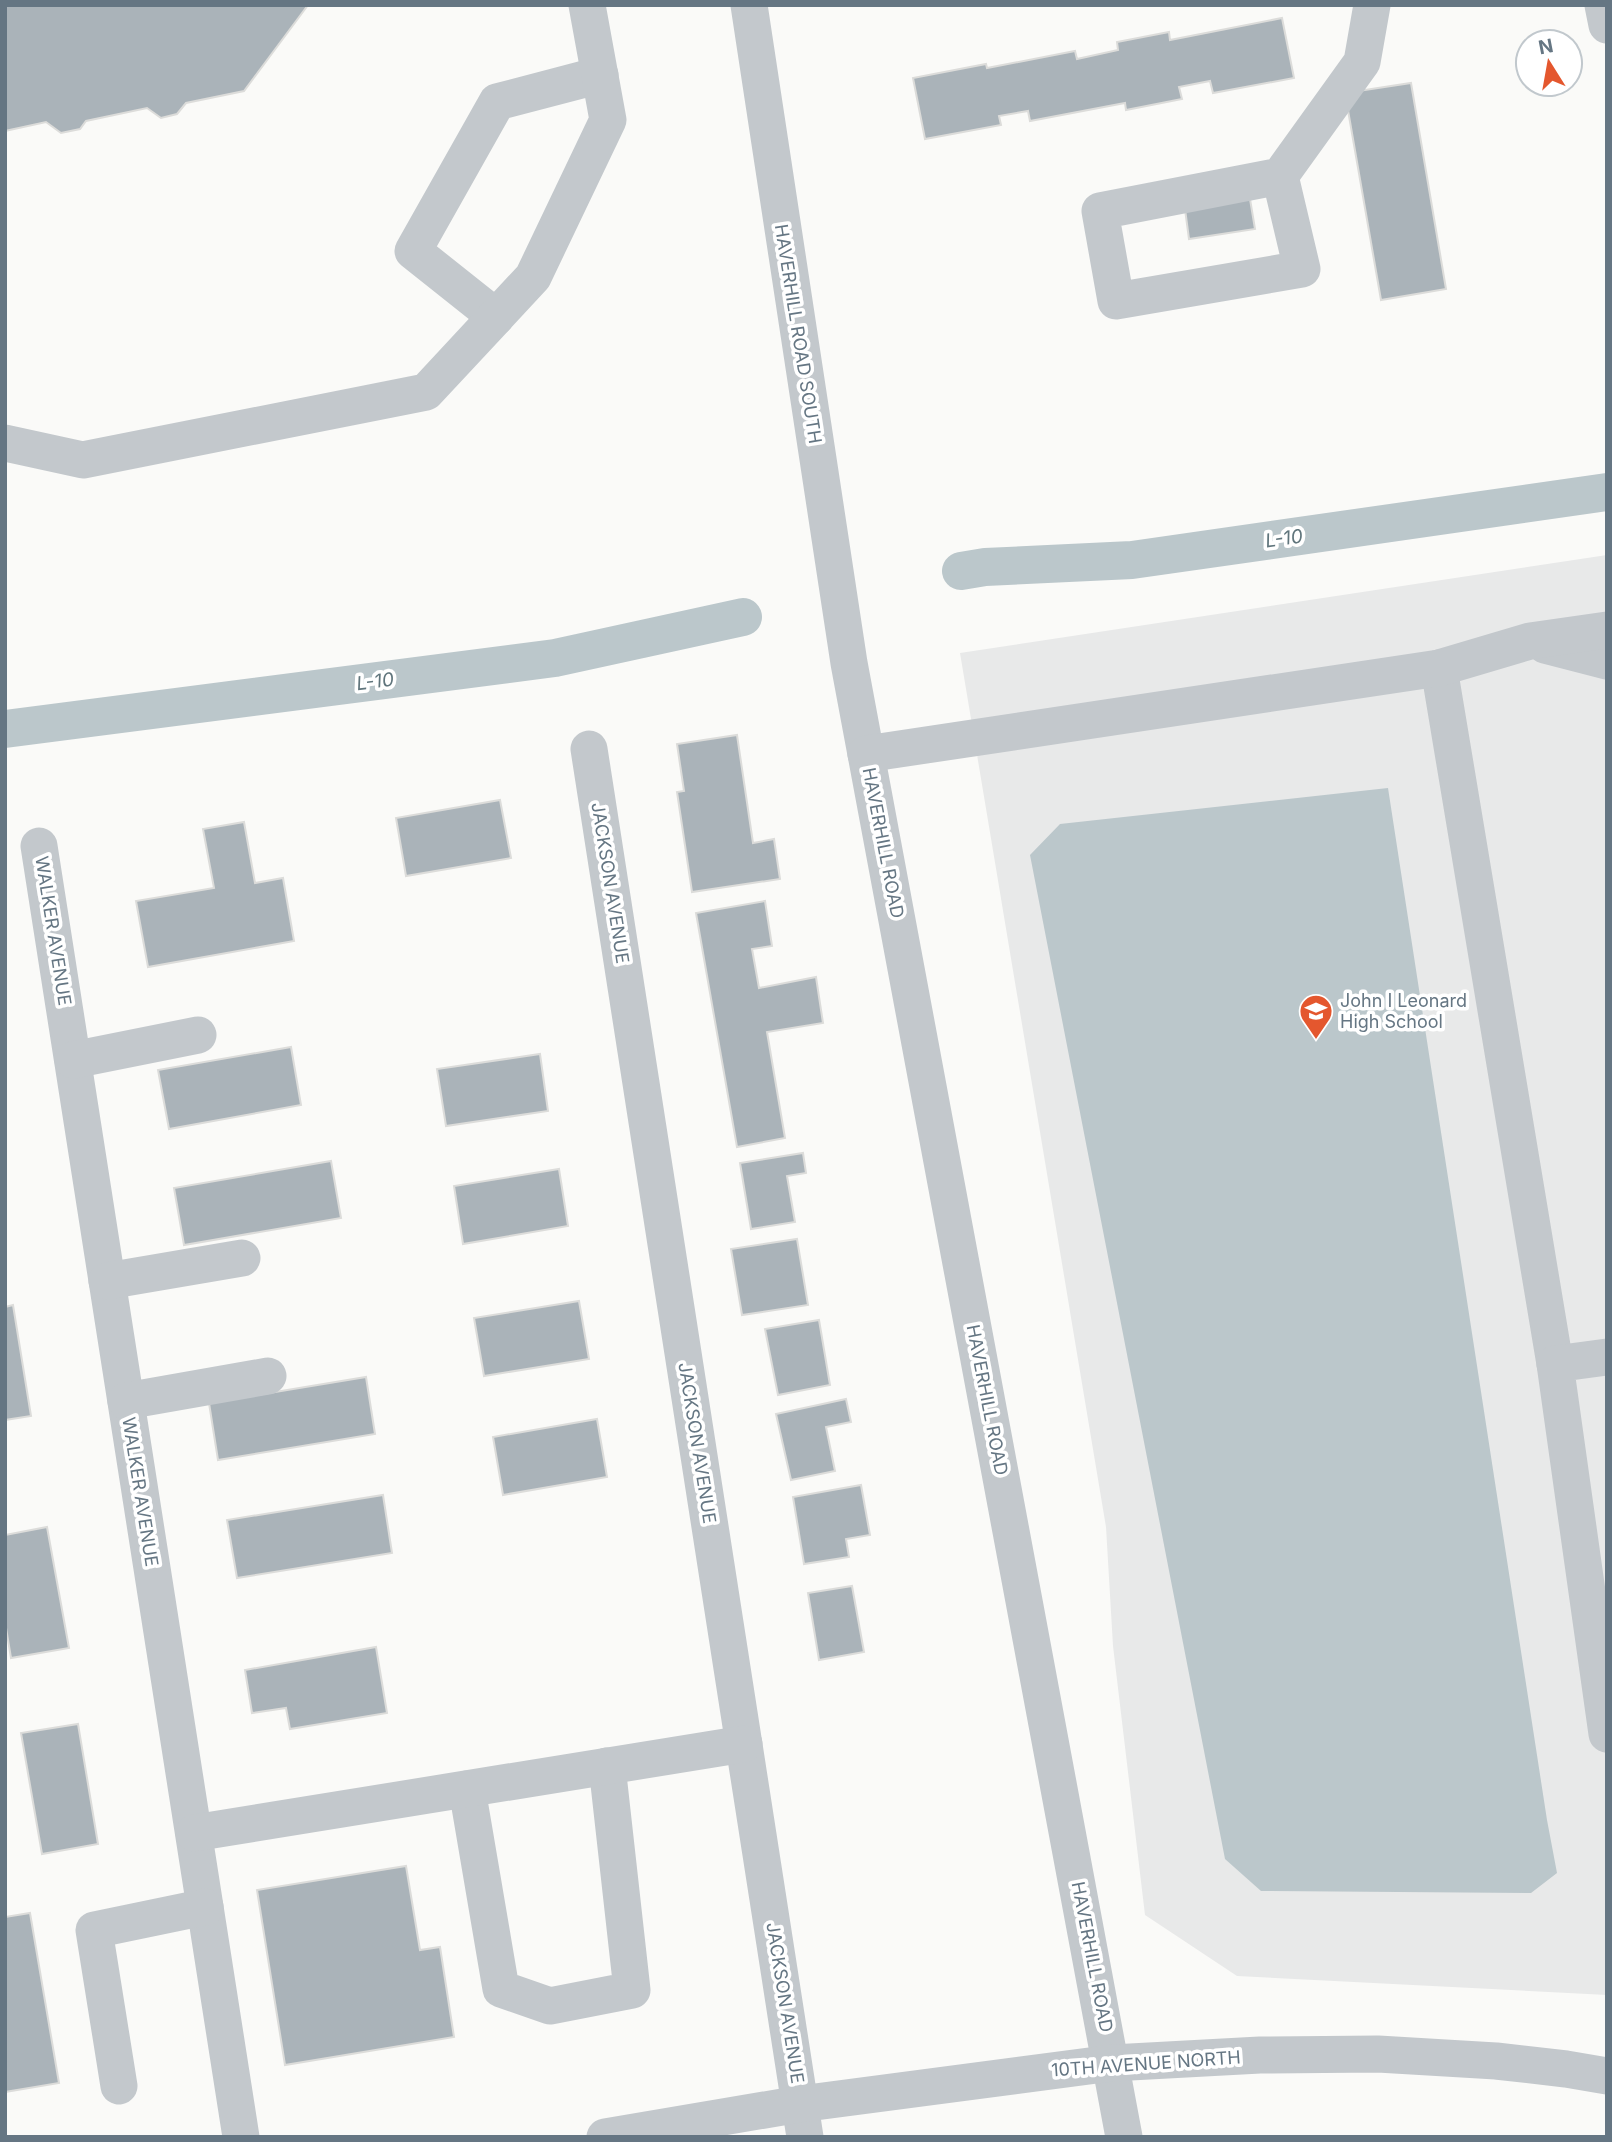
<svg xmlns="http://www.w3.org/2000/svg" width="1612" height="2142" viewBox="0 0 1612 2142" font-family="Inter,sans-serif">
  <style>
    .built { fill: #e8e9e9 }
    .water { fill: #bbc7cb }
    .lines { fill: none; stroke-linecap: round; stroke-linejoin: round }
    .canal { stroke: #bbc7cb; stroke-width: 38 }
    .building { fill: #aab3b9; stroke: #dcdcda; stroke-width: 2 }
    .minor { stroke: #c3c8cc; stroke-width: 37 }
    .labels { text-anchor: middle; stroke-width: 7; stroke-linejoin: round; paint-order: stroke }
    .street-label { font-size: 18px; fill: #657683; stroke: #fff }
    .poi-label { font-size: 18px; fill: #657683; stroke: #fff; text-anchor: start }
    .water-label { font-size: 19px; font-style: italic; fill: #60757c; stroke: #fff }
  </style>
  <rect width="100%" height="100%" fill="#fafaf8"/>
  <polygon class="built" points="1607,555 1607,1995 1237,1976 1145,1915 1113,1646 1106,1527 960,653"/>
  <polygon class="water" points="1388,788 1547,1820 1557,1873 1531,1893 1261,1891 1225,1859 1030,855 1060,824"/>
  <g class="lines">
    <g class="canal">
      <polyline points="961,571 985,567 1132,560 1607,492"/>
      <polyline points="5,729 555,658 743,617"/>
    </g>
  </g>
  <g class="building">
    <polygon points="5,5 308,5 244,91 186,103 177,114 161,118 147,108 86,121 80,129 61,133 46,122 5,131"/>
    <polygon points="1282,18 1294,78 1213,93 1210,81 1179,87 1182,99 1126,110 1125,103 1030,121 1028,111 999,116 1001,125 925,139 913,78 986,64 987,68 1075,51 1077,59 1118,50 1117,42 1169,32 1170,40"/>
    <polygon points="1411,83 1446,289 1381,300 1345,93"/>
    <polygon points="1250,199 1255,229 1189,239 1185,209"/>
    <polygon points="737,735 753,843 774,839 780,879 692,892 677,792 684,791 677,744"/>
    <polygon points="500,800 511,858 406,876 396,818"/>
    <polygon points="244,822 255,883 283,878 294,941 148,967 136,901 214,888 203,829"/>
    <polygon points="765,901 772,946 752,949 759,988 816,977 823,1023 767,1032 785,1138 737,1147 696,913"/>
    <polygon points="291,1047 301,1105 169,1129 158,1070"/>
    <polygon points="540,1054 548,1111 446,1126 437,1069"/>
    <polygon points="803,1153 806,1173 787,1176 795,1222 751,1229 740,1163"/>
    <polygon points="331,1161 341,1218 184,1245 174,1188"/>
    <polygon points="559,1169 568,1226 463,1244 454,1186"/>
    <polygon points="797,1239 808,1305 742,1315 731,1249"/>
    <polygon points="579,1301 589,1359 484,1376 474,1318"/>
    <polygon points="13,1305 31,1416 5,1420 5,1307"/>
    <polygon points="819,1320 830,1385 778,1395 765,1329"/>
    <polygon points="366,1377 375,1434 218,1460 209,1403"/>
    <polygon points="846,1399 851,1422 826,1427 835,1471 791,1480 776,1414"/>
    <polygon points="597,1419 607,1477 503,1495 493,1437"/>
    <polygon points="861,1485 870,1535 846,1539 849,1557 804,1564 793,1497"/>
    <polygon points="383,1495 392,1553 237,1578 227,1520"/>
    <polygon points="47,1527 69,1648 11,1658 5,1622 5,1535"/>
    <polygon points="852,1586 864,1652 819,1660 808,1593"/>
    <polygon points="376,1647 387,1713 290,1729 286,1708 252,1713 245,1670"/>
    <polygon points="78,1724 98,1844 42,1854 21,1733"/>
    <polygon points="406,1866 420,1950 440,1947 454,2037 285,2065 257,1890"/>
    <polygon points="30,1913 59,2083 5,2092 5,1917"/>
  </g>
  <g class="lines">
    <g class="minor">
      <polyline points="749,5 849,663 1124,2137"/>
      <polyline points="1603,5 1607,25"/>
      <polyline points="1280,176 1302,269 1116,301 1100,211 1280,176 1362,62 1372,5"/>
      <polyline points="496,317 413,251 497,102 600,75"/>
      <polyline points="5,443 83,460 426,392 533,277 608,120 587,5"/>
      <polyline points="1545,645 1607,661"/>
      <polyline points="1439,668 1555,1364"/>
      <polyline points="589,749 805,2137"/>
      <polyline points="866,754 1439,668 1530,641 1607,630"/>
      <polyline points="39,846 241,2137"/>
      <polyline points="73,1060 198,1035"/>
      <polyline points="107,1281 242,1258"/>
      <polyline points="1607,1357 1555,1364 1607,1734"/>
      <polyline points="126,1401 268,1376"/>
      <polyline points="467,1789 501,1989 550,2006 632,1990 607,1766"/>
      <polyline points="194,1833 744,1744"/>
      <polyline points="119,2086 94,1930 205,1907"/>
      <polyline points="605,2137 800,2104 1112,2063 1260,2055 1378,2054 1496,2061 1566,2069 1607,2076"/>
    </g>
  </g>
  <defs>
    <symbol id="school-pin" viewBox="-11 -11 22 30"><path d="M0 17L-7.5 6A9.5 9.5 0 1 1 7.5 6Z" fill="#e4572e" stroke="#fff"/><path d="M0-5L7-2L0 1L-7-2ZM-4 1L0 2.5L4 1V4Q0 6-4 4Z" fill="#fff"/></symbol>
  </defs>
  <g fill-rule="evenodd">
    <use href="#school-pin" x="1297" y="992" width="38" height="52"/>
  </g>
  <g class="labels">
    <g class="street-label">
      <text transform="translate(798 334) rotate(81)" y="6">HAVERHILL ROAD SOUTH</text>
      <text transform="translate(883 843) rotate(79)" y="6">HAVERHILL ROAD</text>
      <text transform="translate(610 883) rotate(81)" y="6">JACKSON AVENUE</text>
      <text transform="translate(53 931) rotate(81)" y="6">WALKER AVENUE</text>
      <text transform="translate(987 1400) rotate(79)" y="6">HAVERHILL ROAD</text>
      <text transform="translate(697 1443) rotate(81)" y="6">JACKSON AVENUE</text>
      <text transform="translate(140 1492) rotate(81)" y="6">WALKER AVENUE</text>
      <text transform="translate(1092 1957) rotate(79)" y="6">HAVERHILL ROAD</text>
      <text transform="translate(785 2003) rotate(81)" y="6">JACKSON AVENUE</text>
      <text transform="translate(1146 2064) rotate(-4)" y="6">10TH AVENUE NORTH</text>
    </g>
    <g class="poi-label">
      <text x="1340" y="1007">John I Leonard<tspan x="1340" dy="21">High School</tspan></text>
    </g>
    <g class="water-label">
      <text transform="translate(1284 538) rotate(-8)" y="7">L-10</text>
      <text transform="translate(375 681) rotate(-7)" y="7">L-10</text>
    </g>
  </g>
  <rect width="1612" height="2142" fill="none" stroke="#657683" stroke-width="14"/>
  <g transform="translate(1549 63) rotate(349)"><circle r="33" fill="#ffffff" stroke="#c1c8cd" stroke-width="2"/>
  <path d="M0-5L12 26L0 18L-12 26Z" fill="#e4572e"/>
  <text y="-10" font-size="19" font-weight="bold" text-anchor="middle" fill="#657683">N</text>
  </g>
</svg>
